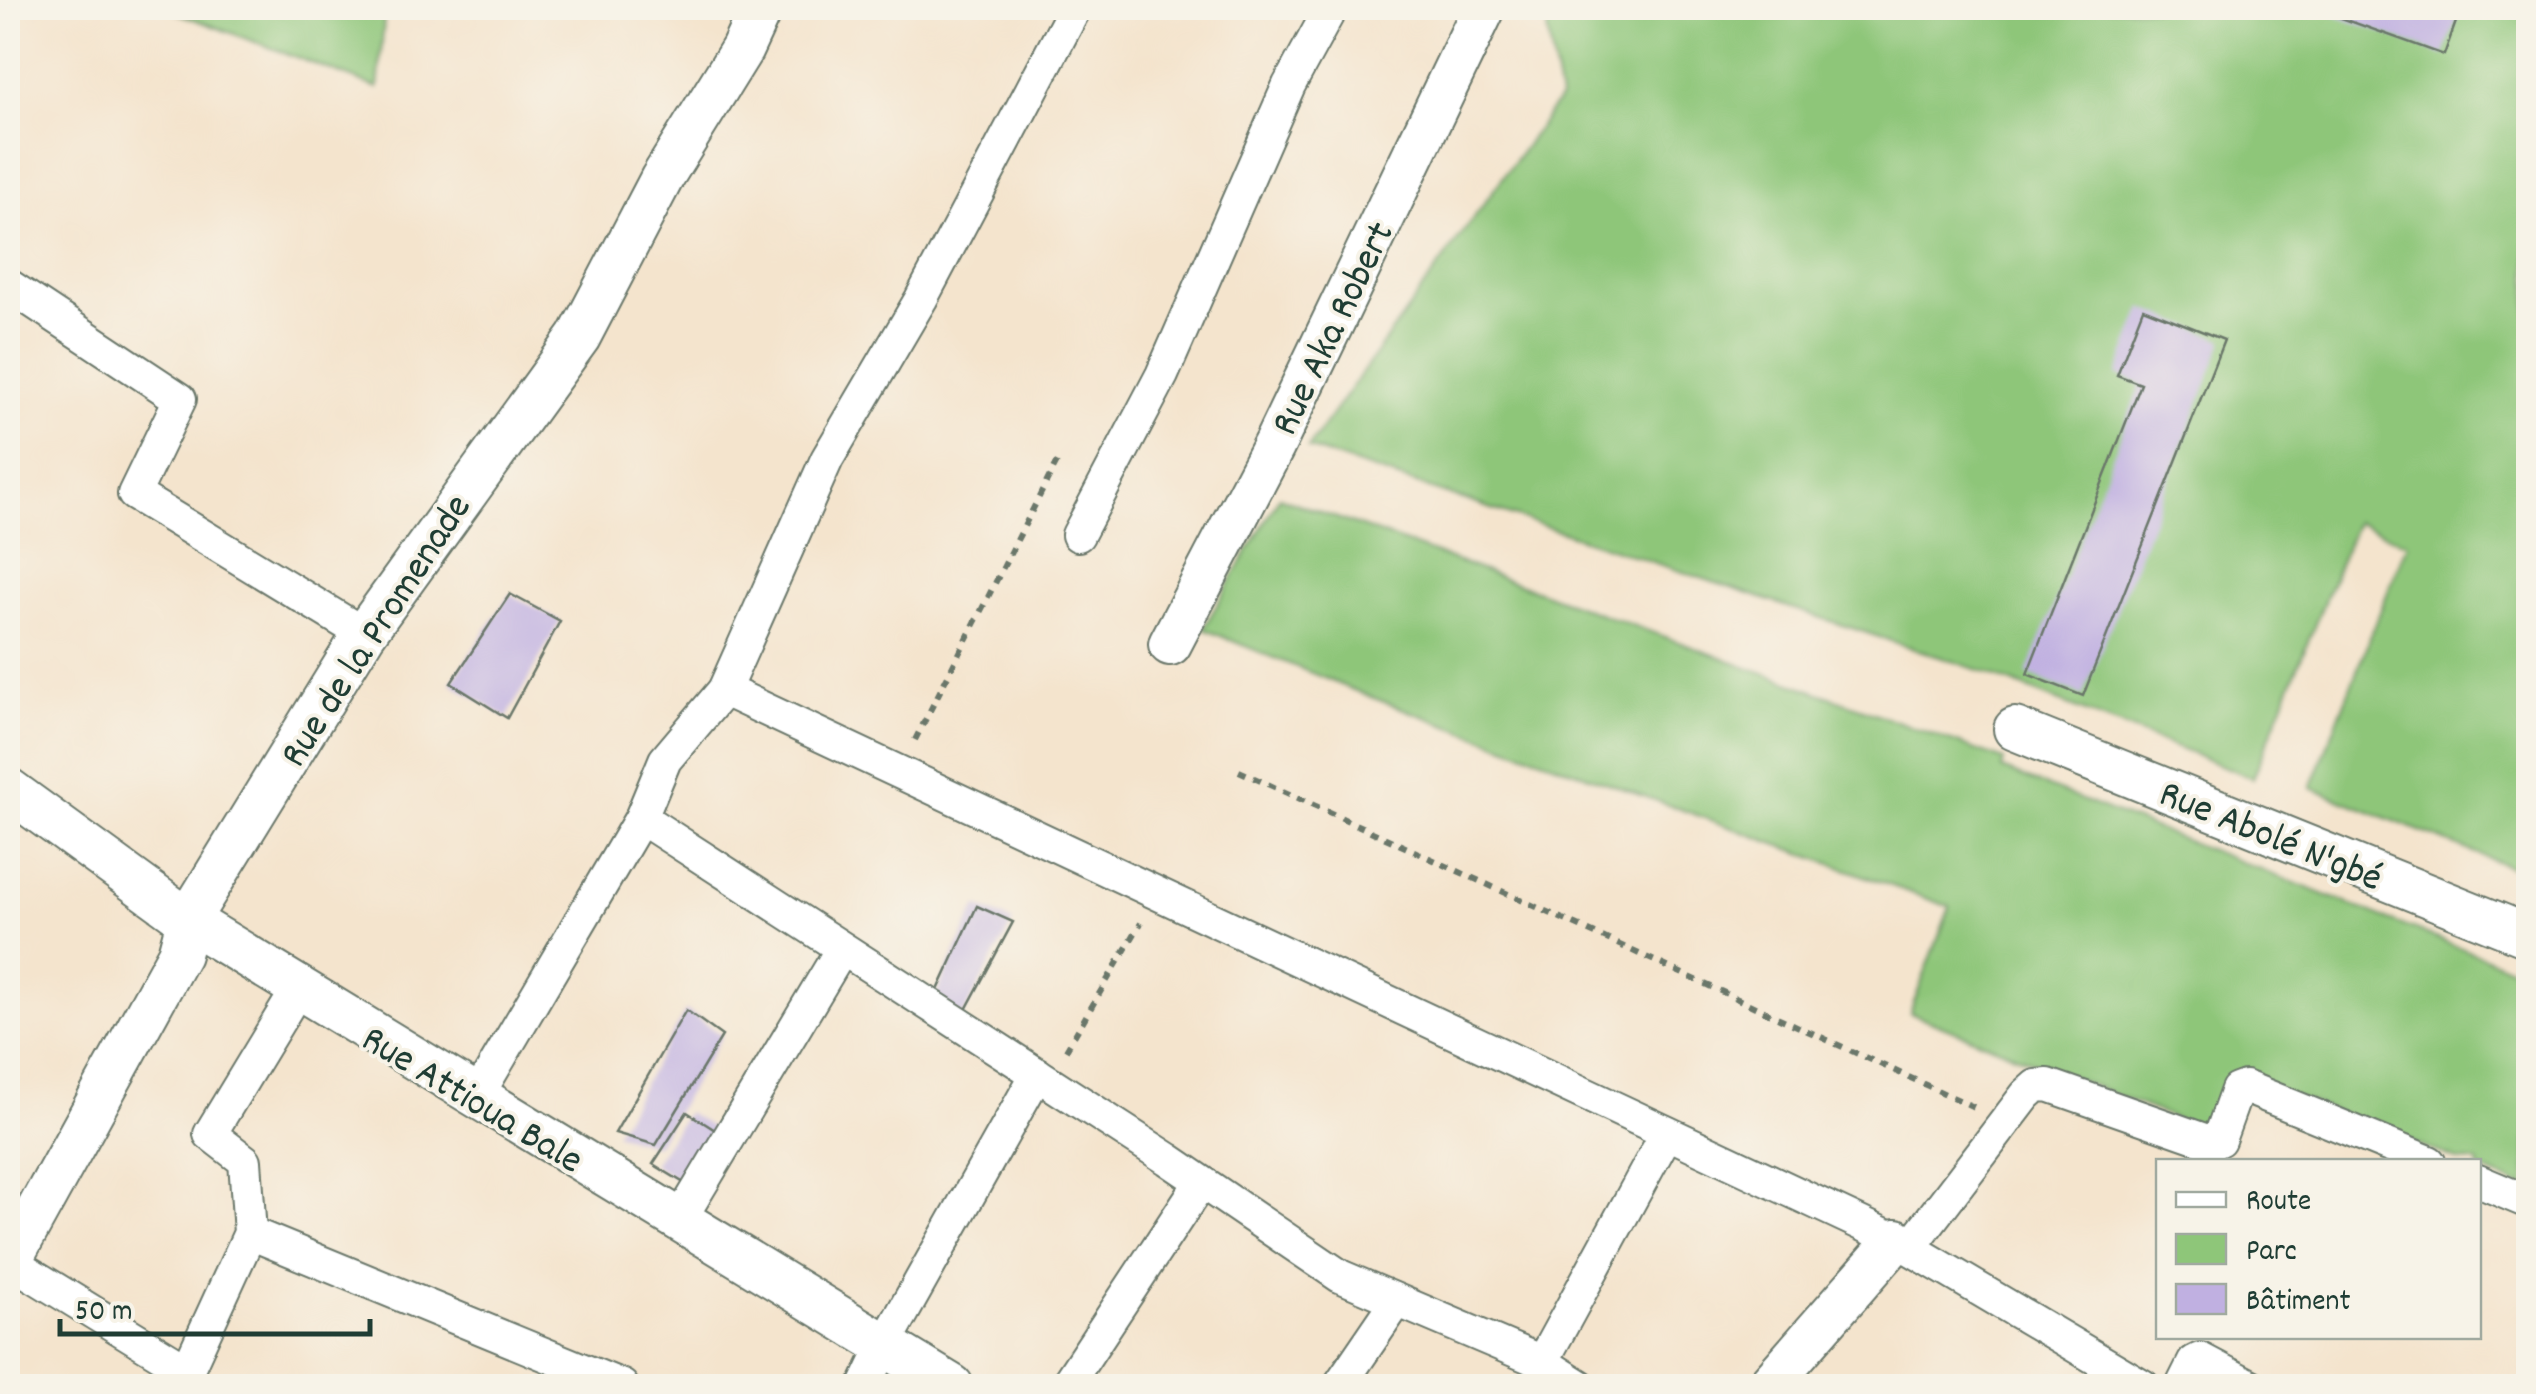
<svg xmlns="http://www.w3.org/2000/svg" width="2536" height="1394" viewBox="0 0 2536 1394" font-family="Dekko,sans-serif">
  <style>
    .green { fill: #8ec679; stroke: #568256; stroke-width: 2.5 }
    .building { fill: #c0b0e1 }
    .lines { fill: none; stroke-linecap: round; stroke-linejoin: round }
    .pedestrian-casing { stroke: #6a776a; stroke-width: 36 }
    .minor-casing { stroke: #6a776a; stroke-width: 46 }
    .path { stroke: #6a776a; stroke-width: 6; stroke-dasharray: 8 8; stroke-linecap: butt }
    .pedestrian { stroke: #fff; stroke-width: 32 }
    .minor { stroke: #fff; stroke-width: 42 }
    .labels { text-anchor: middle; stroke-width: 8; stroke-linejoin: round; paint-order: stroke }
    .street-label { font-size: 40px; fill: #1f3d34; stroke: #f7f3e8 }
  </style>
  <rect width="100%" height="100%" fill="#f7f3e8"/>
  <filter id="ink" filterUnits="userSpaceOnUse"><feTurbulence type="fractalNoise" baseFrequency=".01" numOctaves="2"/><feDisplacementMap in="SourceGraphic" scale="20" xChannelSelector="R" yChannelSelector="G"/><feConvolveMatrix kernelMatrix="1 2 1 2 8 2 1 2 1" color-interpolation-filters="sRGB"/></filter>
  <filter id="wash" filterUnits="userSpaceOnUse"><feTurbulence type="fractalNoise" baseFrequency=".0048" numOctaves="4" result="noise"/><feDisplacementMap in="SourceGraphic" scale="40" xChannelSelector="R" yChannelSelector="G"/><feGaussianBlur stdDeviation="2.25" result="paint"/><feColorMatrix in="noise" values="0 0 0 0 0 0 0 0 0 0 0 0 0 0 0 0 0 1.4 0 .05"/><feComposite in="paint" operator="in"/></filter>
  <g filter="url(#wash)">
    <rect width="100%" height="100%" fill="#f4e4cd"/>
    <g class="green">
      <polygon points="165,8 385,8 378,88"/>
      <polygon points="1555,8 2528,8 2528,874 2311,788 2407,543 2356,522 2253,778 1982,671 1308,448 1560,98 1547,28"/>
      <polygon points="1279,497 2004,760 2002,769 2528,974 2526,1188 2479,1169 2478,1162 2459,1161 2236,1073 2211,1133 1910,1013 1950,907 1368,696 1203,629"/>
    </g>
    <g id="blocks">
      <g class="building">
        <polygon points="2332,8 2461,8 2444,55 2330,14"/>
        <polygon points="2143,308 2224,340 2083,696 2027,674 2141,384 2117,375"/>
        <polygon points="510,594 560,621 507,718 451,683"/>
        <polygon points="977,906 1013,922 962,1017 933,1001"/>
        <polygon points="686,1010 722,1036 656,1145 615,1133"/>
        <polygon points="687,1112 715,1130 684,1183 653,1164"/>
      </g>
    </g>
  </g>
  <g filter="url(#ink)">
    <use href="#blocks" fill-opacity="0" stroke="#6a776a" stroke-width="2.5"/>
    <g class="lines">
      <defs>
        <g id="pedestrian">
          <polyline points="8,285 180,399 134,494 364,634"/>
          <polyline points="1078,535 1162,375 1289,85 1331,8"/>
          <polyline points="724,690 1896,1240 2143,1386"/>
          <polyline points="641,818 1168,1159 1340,1276 1542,1362 1580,1386"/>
          <polyline points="476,1098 641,818 665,760 724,690 827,459 921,299 1075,8"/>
          <polyline points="2478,1181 2528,1202"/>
          <polyline points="679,1221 842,949"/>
          <polyline points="250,1233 622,1386"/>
          <polyline points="1910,1247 2026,1095 2036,1086 2048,1085 2213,1143 2219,1140 2237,1090 2245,1087 2429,1162"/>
          <polyline points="8,1260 187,1370"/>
          <polyline points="1542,1362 1667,1133"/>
          <polyline points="180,1386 250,1233 245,1161 210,1134 298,989"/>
          <polyline points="865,1386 884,1346 1037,1074"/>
          <polyline points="1066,1386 1201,1182"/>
          <polyline points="1339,1386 1397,1301"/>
          <polyline points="2182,1386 2194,1362 2200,1359 2251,1386"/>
        </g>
        <g id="minor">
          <polyline points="1170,644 1274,445 1484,8"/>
          <polyline points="2015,729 2528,936"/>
          <polyline points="8,789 188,920 952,1386"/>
          <polyline points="8,1264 179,954 188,920 364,634 579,337 662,178 742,49 761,8"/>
          <polyline points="1768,1386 1896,1240"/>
        </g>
      </defs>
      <use href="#pedestrian" class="pedestrian-casing"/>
      <use href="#minor" class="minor-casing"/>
      <g class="path">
        <polyline points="915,740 1060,456"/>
        <polyline points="1239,771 1974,1107"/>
        <polyline points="1066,1050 1141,923"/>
      </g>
      <use href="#pedestrian" class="pedestrian"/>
      <use href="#minor" class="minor"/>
    </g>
  </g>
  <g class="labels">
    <g class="street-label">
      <text transform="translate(1330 327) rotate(-64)" y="14">Rue Aka Robert</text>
      <text transform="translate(373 629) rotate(-57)" y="14">Rue de la Promenade</text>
      <text transform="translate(2272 833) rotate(22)" y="14">Rue Abolé N'gbé</text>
      <text transform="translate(474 1097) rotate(31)" y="14">Rue Attioua Bale</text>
    </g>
  </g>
  <rect width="2536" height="1394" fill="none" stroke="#f7f3e8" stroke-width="40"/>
  <rect x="2156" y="1159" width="325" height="180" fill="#f7f3e8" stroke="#a1aaa0" stroke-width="2.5"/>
  <rect x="2176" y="1192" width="50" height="15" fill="#ffffff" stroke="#a1aaa0" stroke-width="2.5"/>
  <text x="2246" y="1209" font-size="30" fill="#1f3d34">Route</text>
  <rect x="2176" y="1234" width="50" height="30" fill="#8ec679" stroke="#a1aaa0" stroke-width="2.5"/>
  <text x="2246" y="1259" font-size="30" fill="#1f3d34">Parc</text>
  <rect x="2176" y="1284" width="50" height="30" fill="#c0b0e1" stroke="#a1aaa0" stroke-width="2.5"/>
  <text x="2246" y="1309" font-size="30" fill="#1f3d34">Bâtiment</text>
  <path d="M60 1319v15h310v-15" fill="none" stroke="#1f3d34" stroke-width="5"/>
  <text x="75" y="1319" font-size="30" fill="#1f3d34" stroke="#f7f3e8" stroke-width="8" paint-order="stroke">50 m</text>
</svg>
